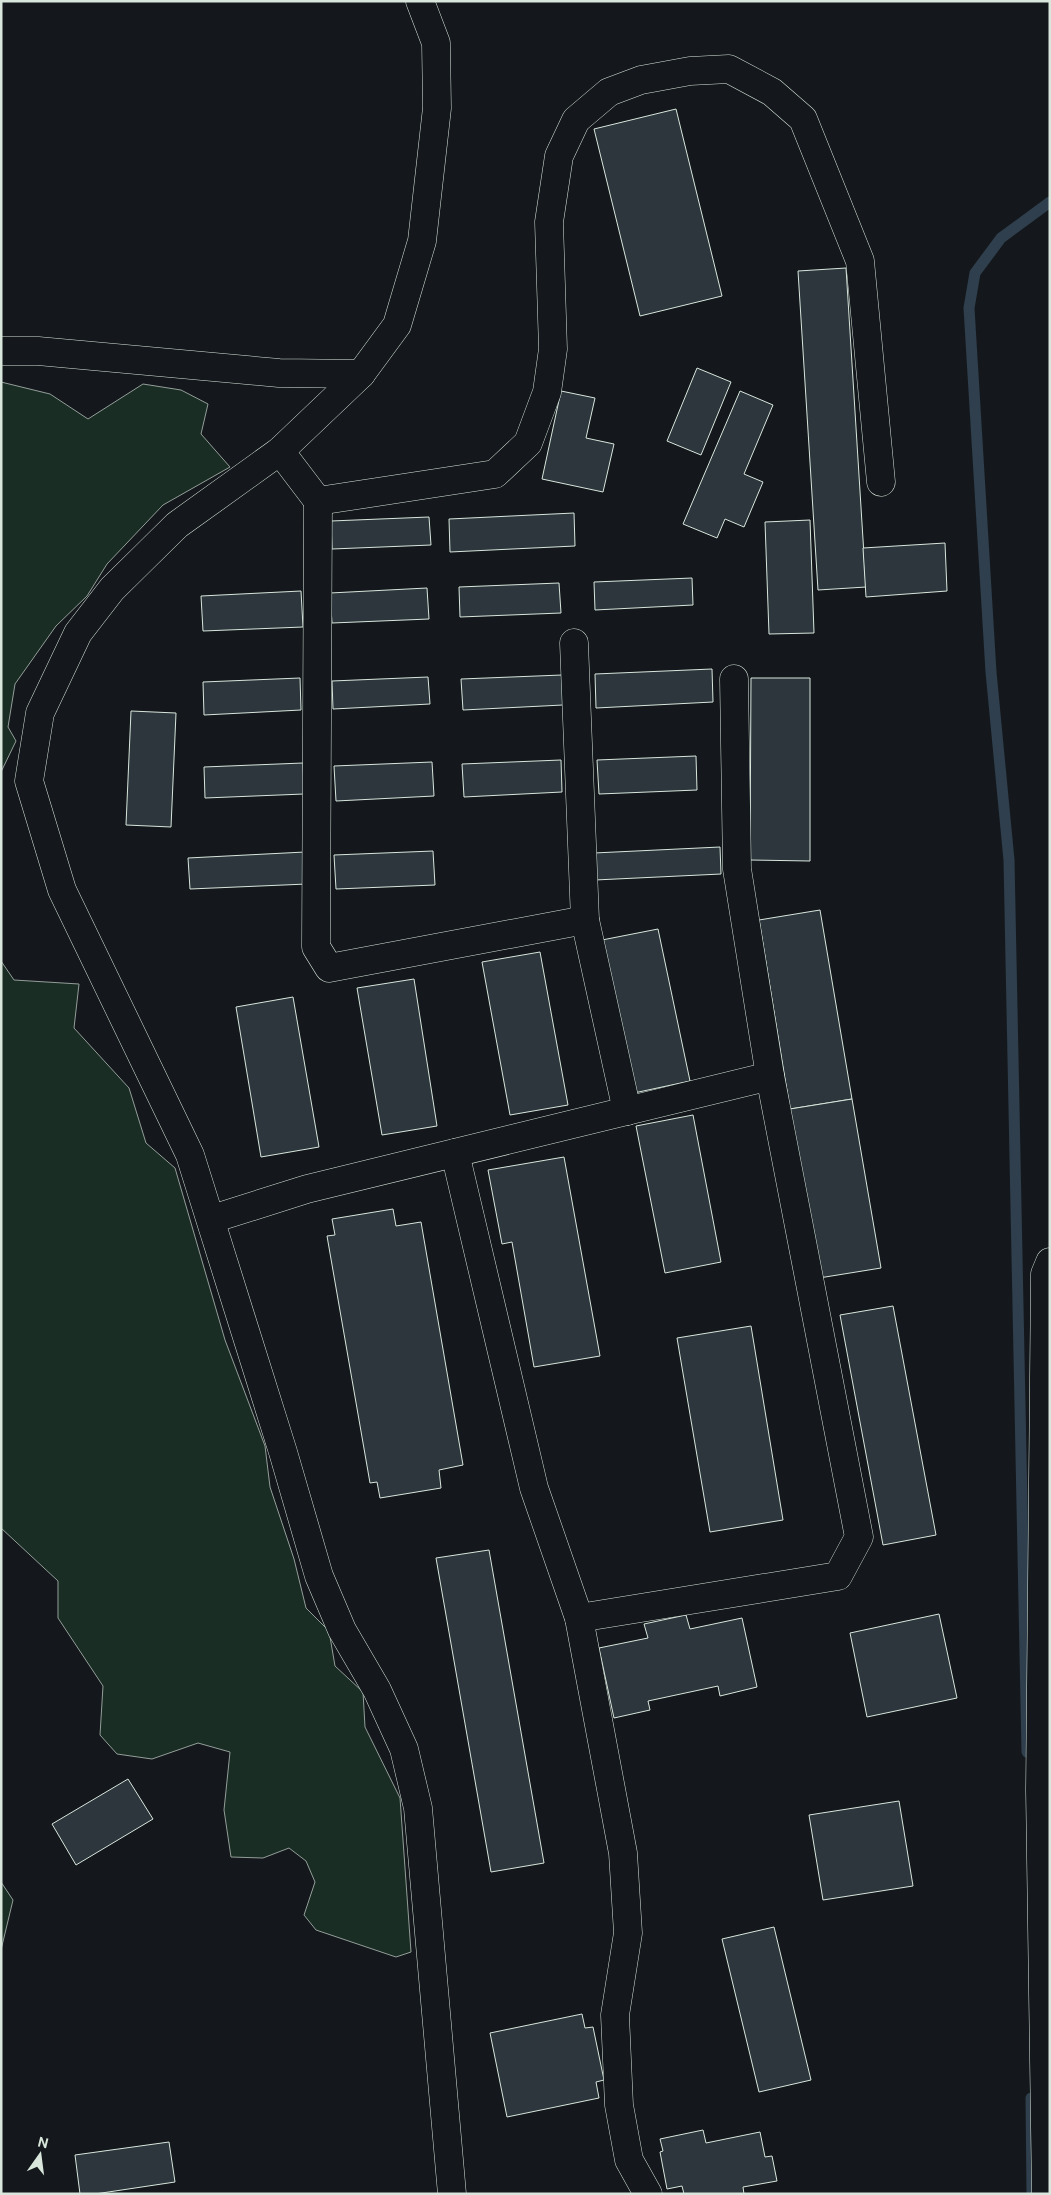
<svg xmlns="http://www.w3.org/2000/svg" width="1051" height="2195" viewBox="0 0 1051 2195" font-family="'DM Sans',sans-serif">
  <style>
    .green { fill: #1a2d24; stroke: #939e99 }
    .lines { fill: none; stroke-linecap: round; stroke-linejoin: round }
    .stream { stroke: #2f3f4d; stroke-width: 11 }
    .building { fill: #2c363c; stroke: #d8e6dc }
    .minor-casing { stroke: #d8e6dc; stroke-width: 29 }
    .minor { stroke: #14181c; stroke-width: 28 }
  </style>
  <rect width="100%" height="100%" fill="#14181c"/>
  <g class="green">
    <polygon points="1,382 50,394 88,419 143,384 181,390 208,404 201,434 230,467 163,505 107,564 87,596 56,626 15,684 8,727 16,741 1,772"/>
    <polygon points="1,961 14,980 79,984 74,1028 129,1088 146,1143 175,1168 225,1340 265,1446 270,1487 294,1559 306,1608 329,1631 335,1666 363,1692 365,1727 400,1798 411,1952 396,1957 316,1930 304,1915 315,1882 306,1861 289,1848 263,1858 231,1857 224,1810 230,1752 198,1743 152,1759 117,1754 100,1735 103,1686 58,1618 58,1581 1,1528"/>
    <polygon points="1,1882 13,1900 1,1950"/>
  </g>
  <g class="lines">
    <g class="stream">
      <polyline points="1027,1752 1009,860 991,672 969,308 975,273 1001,238 1050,202"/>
      <polyline points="1031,2098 1032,2194"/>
    </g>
  </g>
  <g class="building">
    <polygon points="676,109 722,296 640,316 594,129"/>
    <polygon points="846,268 866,587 818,590 798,271"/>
    <polygon points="697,368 731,382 701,455 667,441"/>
    <polygon points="561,391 595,398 586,438 614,444 603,492 542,479"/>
    <polygon points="740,391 773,405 744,474 763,482 744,527 725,519 717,538 683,524"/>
    <polygon points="574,513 575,546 450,552 449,519"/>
    <polygon points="429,517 431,545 332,549 331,521"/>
    <polygon points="810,520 814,633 769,634 765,522"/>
    <polygon points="945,543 947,591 866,597 863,548"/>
    <polygon points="692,578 693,605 595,610 594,582"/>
    <polygon points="559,583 561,613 460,617 459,587"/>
    <polygon points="427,588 429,619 332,623 330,593"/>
    <polygon points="301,591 303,627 203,631 201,596"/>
    <polygon points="712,669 713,702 596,708 595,674"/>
    <polygon points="562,675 563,705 463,710 461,679"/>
    <polygon points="428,677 430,704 333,709 332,681"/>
    <polygon points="300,678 301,710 204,715 203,682"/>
    <polygon points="751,678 810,678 810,861 750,860"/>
    <polygon points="131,711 176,713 171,827 126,825"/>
    <polygon points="696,756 697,790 599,794 597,760"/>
    <polygon points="561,760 562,792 464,797 462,764"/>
    <polygon points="432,762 434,796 336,801 334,766"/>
    <polygon points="303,763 304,794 205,798 204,767"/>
    <polygon points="720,847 721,874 595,880 594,853"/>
    <polygon points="433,851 435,885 336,889 334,855"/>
    <polygon points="305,852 307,884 190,889 188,858"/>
    <polygon points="820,910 852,1099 790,1109 759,920"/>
    <polygon points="658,929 690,1081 634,1093 602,940"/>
    <polygon points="540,952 568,1105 510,1115 482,962"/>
    <polygon points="414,979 437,1126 382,1135 357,988"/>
    <polygon points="293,997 319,1147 261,1157 236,1007"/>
    <polygon points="852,1099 881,1268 819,1278 790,1109"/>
    <polygon points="693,1115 721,1262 665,1273 636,1126"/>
    <polygon points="564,1157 600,1356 534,1367 512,1242 502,1244 488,1170"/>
    <polygon points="393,1209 396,1226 421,1222 463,1465 439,1470 441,1488 380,1498 377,1482 370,1483 327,1236 335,1235 332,1219"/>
    <polygon points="893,1306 936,1535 883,1545 840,1315"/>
    <polygon points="751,1326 783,1520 710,1532 677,1338"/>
    <polygon points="489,1550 544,1863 491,1872 436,1558"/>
    <polygon points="939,1614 957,1698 867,1717 850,1633"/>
    <polygon points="686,1615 690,1629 742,1618 757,1687 720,1696 718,1686 648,1701 650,1710 614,1718 599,1648 648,1638 644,1624"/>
    <polygon points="128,1779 153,1819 76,1865 52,1824"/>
    <polygon points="899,1801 913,1886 823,1900 809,1815"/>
    <polygon points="774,1927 811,2080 759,2092 722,1939"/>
    <polygon points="582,2014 585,2028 593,2027 604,2080 596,2082 599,2098 507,2117 490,2033"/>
    <polygon points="703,2130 706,2143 760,2132 765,2157 772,2156 777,2181 743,2187 744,2194 684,2194 682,2186 667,2189 660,2152 663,2151 660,2139"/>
    <polygon points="169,2142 175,2182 95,2194 80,2194 75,2155"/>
  </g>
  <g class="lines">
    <defs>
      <g id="minor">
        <polyline points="420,1 436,43 437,108 422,241 397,325 361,374 280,451 177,525 112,589 78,633 40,713 29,781 62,890 190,1155 283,1452 319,1576 342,1630 377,1690 404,1749 418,1808 452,2194"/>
        <polyline points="1,351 38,351 279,373 361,374"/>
        <polyline points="280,451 318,501 495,474 528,443 547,392 553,349 549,222 559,156 576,120 609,92 641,80 690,71 729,69 772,92 803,119 860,261 881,482"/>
        <polyline points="318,501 316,947 329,968 585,920"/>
        <polyline points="574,643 585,920 627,1111"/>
        <polyline points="455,1153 534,1488 579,1618 623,1853 628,1933 615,2015 619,2105 629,2160 648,2194"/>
        <polyline points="212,1219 307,1189 770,1076"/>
        <polyline points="579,1618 838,1576 859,1537 770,1076 737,869 734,679"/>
        <polyline points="1046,2194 1040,1790 1045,1274 1050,1262"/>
      </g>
    </defs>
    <use href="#minor" class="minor-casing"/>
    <use href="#minor" class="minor"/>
  </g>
  <rect width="1051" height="2195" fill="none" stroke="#d8e6dc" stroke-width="5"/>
  <g transform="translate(40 2155) rotate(14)" stroke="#14181c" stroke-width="4" paint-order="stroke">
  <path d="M0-4L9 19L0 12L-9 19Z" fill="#d8e6dc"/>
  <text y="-8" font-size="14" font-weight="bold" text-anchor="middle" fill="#d8e6dc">N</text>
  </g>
</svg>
